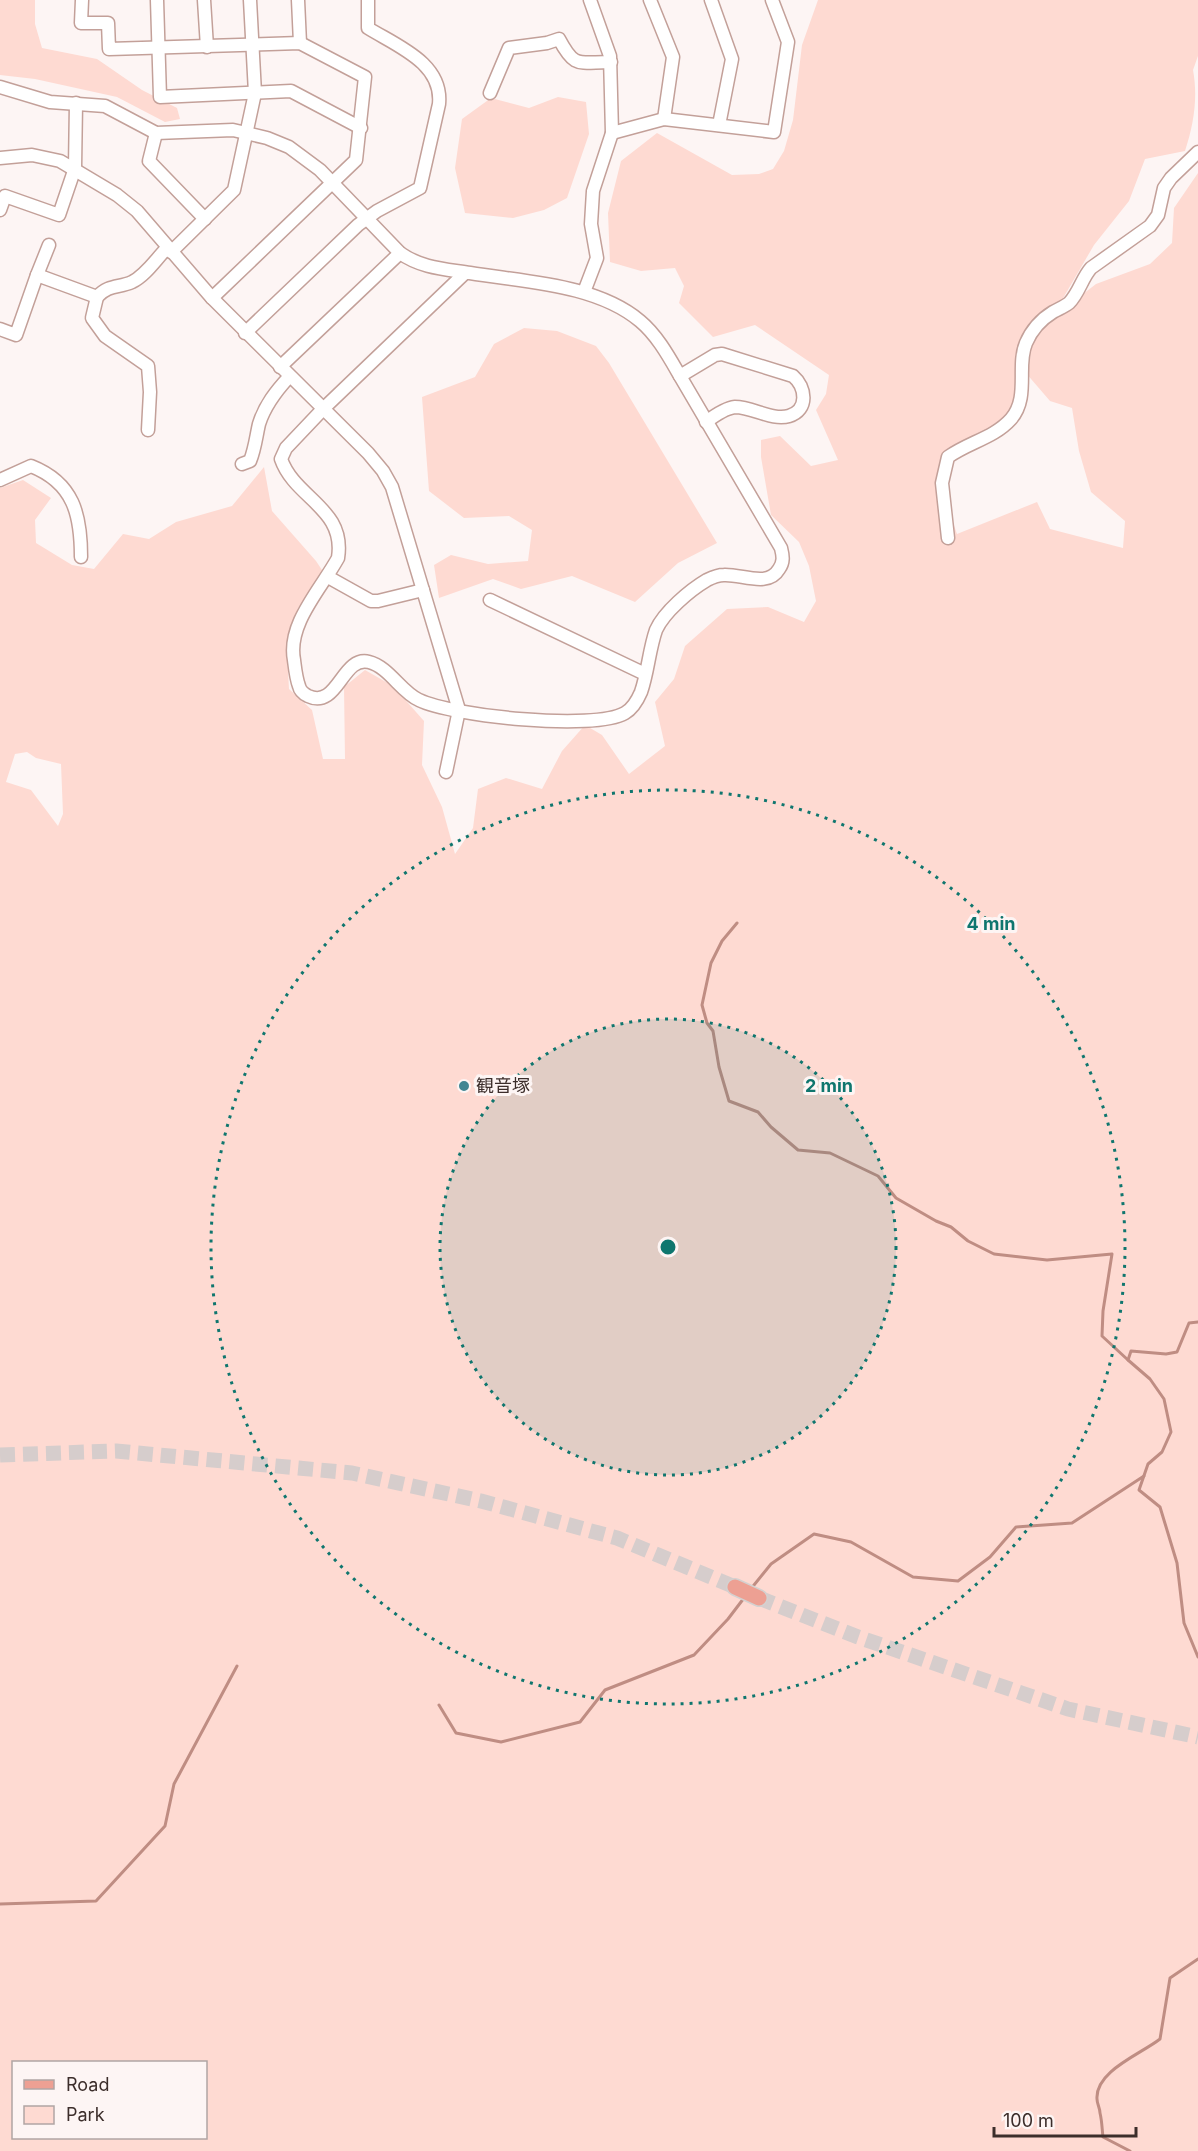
<svg xmlns="http://www.w3.org/2000/svg" width="1198" height="2151" viewBox="0 0 1198 2151" font-family="Inter,'Noto Sans JP',sans-serif">
  <style>
    .green { fill: #fedad2; fill-rule: evenodd }
    .lines { fill: none; stroke-linecap: round; stroke-linejoin: round }
    .stream { stroke: #bf8d83; stroke-width: 3 }
    .major-tunnel { stroke: #d6cdcc; stroke-width: 15; stroke-dasharray: 15 8; stroke-linecap: butt }
    .minor-casing { stroke: #c3a099; stroke-width: 15 }
    .major-casing { stroke: #d4d1d0; stroke-width: 18 }
    .minor { stroke: #fff; stroke-width: 12 }
    .major { stroke: #eda093; stroke-width: 15 }
    .ring { fill: none; stroke: #0f766e; stroke-width: 3; stroke-dasharray: 3 6 }
    .poi-dot { fill: #408592; stroke: #fdf5f4; stroke-width: 2 }
    .labels { text-anchor: middle; stroke-width: 6; stroke-linejoin: round; paint-order: stroke }
    .poi-label { font-size: 18px; fill: #3c2e2b; stroke: #fdf5f4; text-anchor: start }
    .centre { fill: #0f766e; stroke: #fdf5f4; stroke-width: 3 }
    .ring-label { font-size: 18px; text-anchor: middle; font-weight: bold; fill: #0f766e; stroke: #fdf5f4; stroke-width: 6; stroke-linejoin: round; paint-order: stroke }
  </style>
  <rect width="100%" height="100%" fill="#fdf5f4"/>
  <g class="green">
    <polygon points="0,0 35,0 35,24 42,48 97,59 142,90 177,108 180,119 165,122 117,97 35,79 0,75"/>
    <path d="M818,0H1198V56L1193,70C1198,97 1194,124 1185,151L1145,159L1129,201L1094,245L1062,300L1065,308L1096,284L1150,264L1172,243L1174,208L1198,173V2151H0V488L23,480L51,498L35,520L36,543L72,565L94,569L123,534L149,539L176,522L232,506L264,467L272,511L316,561L324,573L298,608L287,653L289,689L312,710L323,759H345L344,687L365,670L393,686L424,721L422,765L442,807L455,854L473,828L478,789L506,778L542,789L562,751L585,725L602,735L629,774L665,746L655,702L674,679L685,646L727,609L768,607L804,622L816,601L809,566L799,542L771,515L761,457V440L780,436L811,466L838,460L816,410L826,394L829,375L755,325L713,337L679,303L684,286L675,268L641,271L610,262L608,213L621,161L657,133L732,175L759,174L773,169L784,151L793,120L802,45ZM1019,365L1050,401L1072,408L1079,451L1091,492L1125,521L1123,548L1050,529L1037,502L957,534L937,477L954,458L1012,422ZM27,752L36,758L61,764L63,814L58,826L31,790L6,782L15,754ZM14,2062H206V2138H14Z"/>
    <polygon points="558,97 586,102 589,134 567,198 544,210 513,218 465,213 455,168 462,119 491,98 529,108"/>
    <polygon points="524,328 557,331 596,346 609,363 717,543 678,563 635,602 572,576 521,589 493,579 439,598 434,565 451,555 488,564 528,561 532,530 509,516 464,518 429,491 422,397 475,377 494,344"/>
  </g>
  <g class="lines">
    <g class="stream">
      <polyline points="737,923 722,941 711,963 702,1005 707,1023 713,1031 719,1067 729,1101 758,1112 771,1127 798,1150 830,1153 878,1176 896,1198 936,1221 951,1227 968,1241 994,1254 1047,1260 1112,1254 1103,1311 1102,1336 1128,1360"/>
      <polyline points="1198,1322 1189,1323 1177,1352 1166,1354 1131,1351 1128,1360 1150,1379 1164,1399 1171,1432 1162,1452 1148,1464 1139,1490 1160,1507 1177,1563 1184,1623 1198,1657"/>
      <polyline points="750,1590 771,1564 814,1534 851,1542 913,1577 958,1581 990,1557 1016,1527 1072,1523 1144,1476"/>
      <polyline points="439,1705 456,1733 501,1742 580,1722 605,1690 694,1655 728,1619 744,1598"/>
      <polyline points="0,1904 96,1901 165,1826 174,1784 237,1666"/>
      <path d="M1130,2151L1103,2137C1102,2129 1102,2121 1100,2113C1100,2108 1097,2104 1097,2099C1095,2071 1141,2054 1160,2039L1170,1978L1198,1959"/>
    </g>
    <g class="major-tunnel">
      <polyline points="0,1455 116,1451 352,1473 481,1501 617,1538 735,1587"/>
      <polyline points="759,1598 858,1637 1068,1709 1198,1737"/>
    </g>
    <defs>
      <g id="minor">
        <polyline points="82,0 81,23 108,23 109,49 300,43 365,77 356,160 212,298"/>
        <polyline points="157,0 160,97 291,91 361,128"/>
        <polyline points="204,0 207,47"/>
        <polyline points="298,0 300,43"/>
        <polyline points="650,0 673,57 664,119"/>
        <polyline points="711,0 732,59 719,125"/>
        <path d="M0,87L50,102L105,106L156,133L233,130L267,138L289,147L320,170L400,253C421,268 445,269 470,273C524,282 596,284 640,321C657,335 669,357 680,376L781,548C783,556 784,562 779,569C768,588 742,574 724,575C718,575 713,577 707,580C690,590 664,612 656,630C649,650 648,672 641,692C638,699 632,709 625,713C594,731 452,716 419,700C401,692 389,667 369,662C342,655 338,710 308,696C304,694 300,691 299,686C296,678 295,668 294,660C287,624 321,589 338,558C346,508 295,499 281,459L286,448L323,409L465,273"/>
        <path d="M490,93L509,48L547,43L559,39C575,69 578,62 611,62"/>
        <polyline points="156,133 149,161 205,219"/>
        <polyline points="612,133 664,119 774,132 788,42 772,0"/>
        <polyline points="0,158 32,155 60,161 117,195 137,211 212,298 368,453 383,471 392,487 459,710 446,772"/>
        <polyline points="0,210 5,196 59,215 75,168 76,103"/>
        <path d="M49,245L37,275L97,297C109,284 119,288 132,282C146,275 156,259 167,248"/>
        <polyline points="171,252 234,190 255,93 250,0"/>
        <polyline points="584,292 597,258 591,224 593,191 612,133 610,56 590,0"/>
        <polyline points="97,297 92,318 105,336 148,366 150,392 148,430"/>
        <polyline points="0,329 16,335 37,275"/>
        <path d="M245,333L358,225L377,211L420,188L439,104C443,63 397,46 368,28V0"/>
        <polyline points="280,367 400,253"/>
        <path d="M680,376L715,355L722,354L793,376C806,387 809,410 789,416C772,421 753,407 735,407C725,408 714,416 706,422"/>
        <path d="M242,464L250,461C255,449 256,437 259,424C265,405 276,391 289,377"/>
        <path d="M0,480L31,466C74,483 81,515 81,557"/>
        <path d="M948,538L942,483L948,457C969,442 994,438 1011,419C1030,397 1016,366 1026,343C1032,329 1040,320 1053,312C1058,309 1064,307 1069,303C1079,293 1082,278 1091,268L1150,226L1158,215L1164,188L1171,178L1198,152"/>
        <polyline points="328,577 371,601 378,601 423,590"/>
        <polyline points="490,600 645,674"/>
      </g>
      <polyline id="major" points="735,1587 759,1598"/>
    </defs>
    <use href="#minor" class="minor-casing"/>
    <use href="#major" class="major-casing"/>
    <use href="#minor" class="minor"/>
    <use href="#major" class="major"/>
  </g>
  <circle cx="668" cy="1247" r="228" fill="#0f766e" fill-opacity=".12"/>
  <g class="ring">
    <circle cx="668" cy="1247" r="228"/>
    <circle cx="668" cy="1247" r="457"/>
  </g>
  <circle class="poi-dot" cx="464" cy="1086" r="6"/>
  <g class="labels">
    <g class="poi-label">
      <text x="476" y="1092">観音塚</text>
    </g>
  </g>
  <circle cx="668" cy="1247" r="9" class="centre"/>
  <g class="ring-label">
    <text x="991" y="930">4 min</text>
    <text x="829" y="1092">2 min</text>
  </g>
  <rect x="12" y="2061" width="195" height="78" fill="#fdf5f4" stroke="#b0a5a4" stroke-width="1.5"/>
  <rect x="24" y="2080" width="30" height="9" fill="#eda093" stroke="#b0a5a4" stroke-width="1.5"/>
  <text x="66" y="2091" font-size="18" fill="#3c2e2b">Road</text>
  <rect x="24" y="2106" width="30" height="18" fill="#fedad2" stroke="#b0a5a4" stroke-width="1.5"/>
  <text x="66" y="2121" font-size="18" fill="#3c2e2b">Park</text>
  <path d="M994 2127v9h142v-9" fill="none" stroke="#3c2e2b" stroke-width="3"/>
  <text x="1003" y="2127" font-size="18" fill="#3c2e2b" stroke="#fdf5f4" stroke-width="4.5" paint-order="stroke">100 m</text>
</svg>
